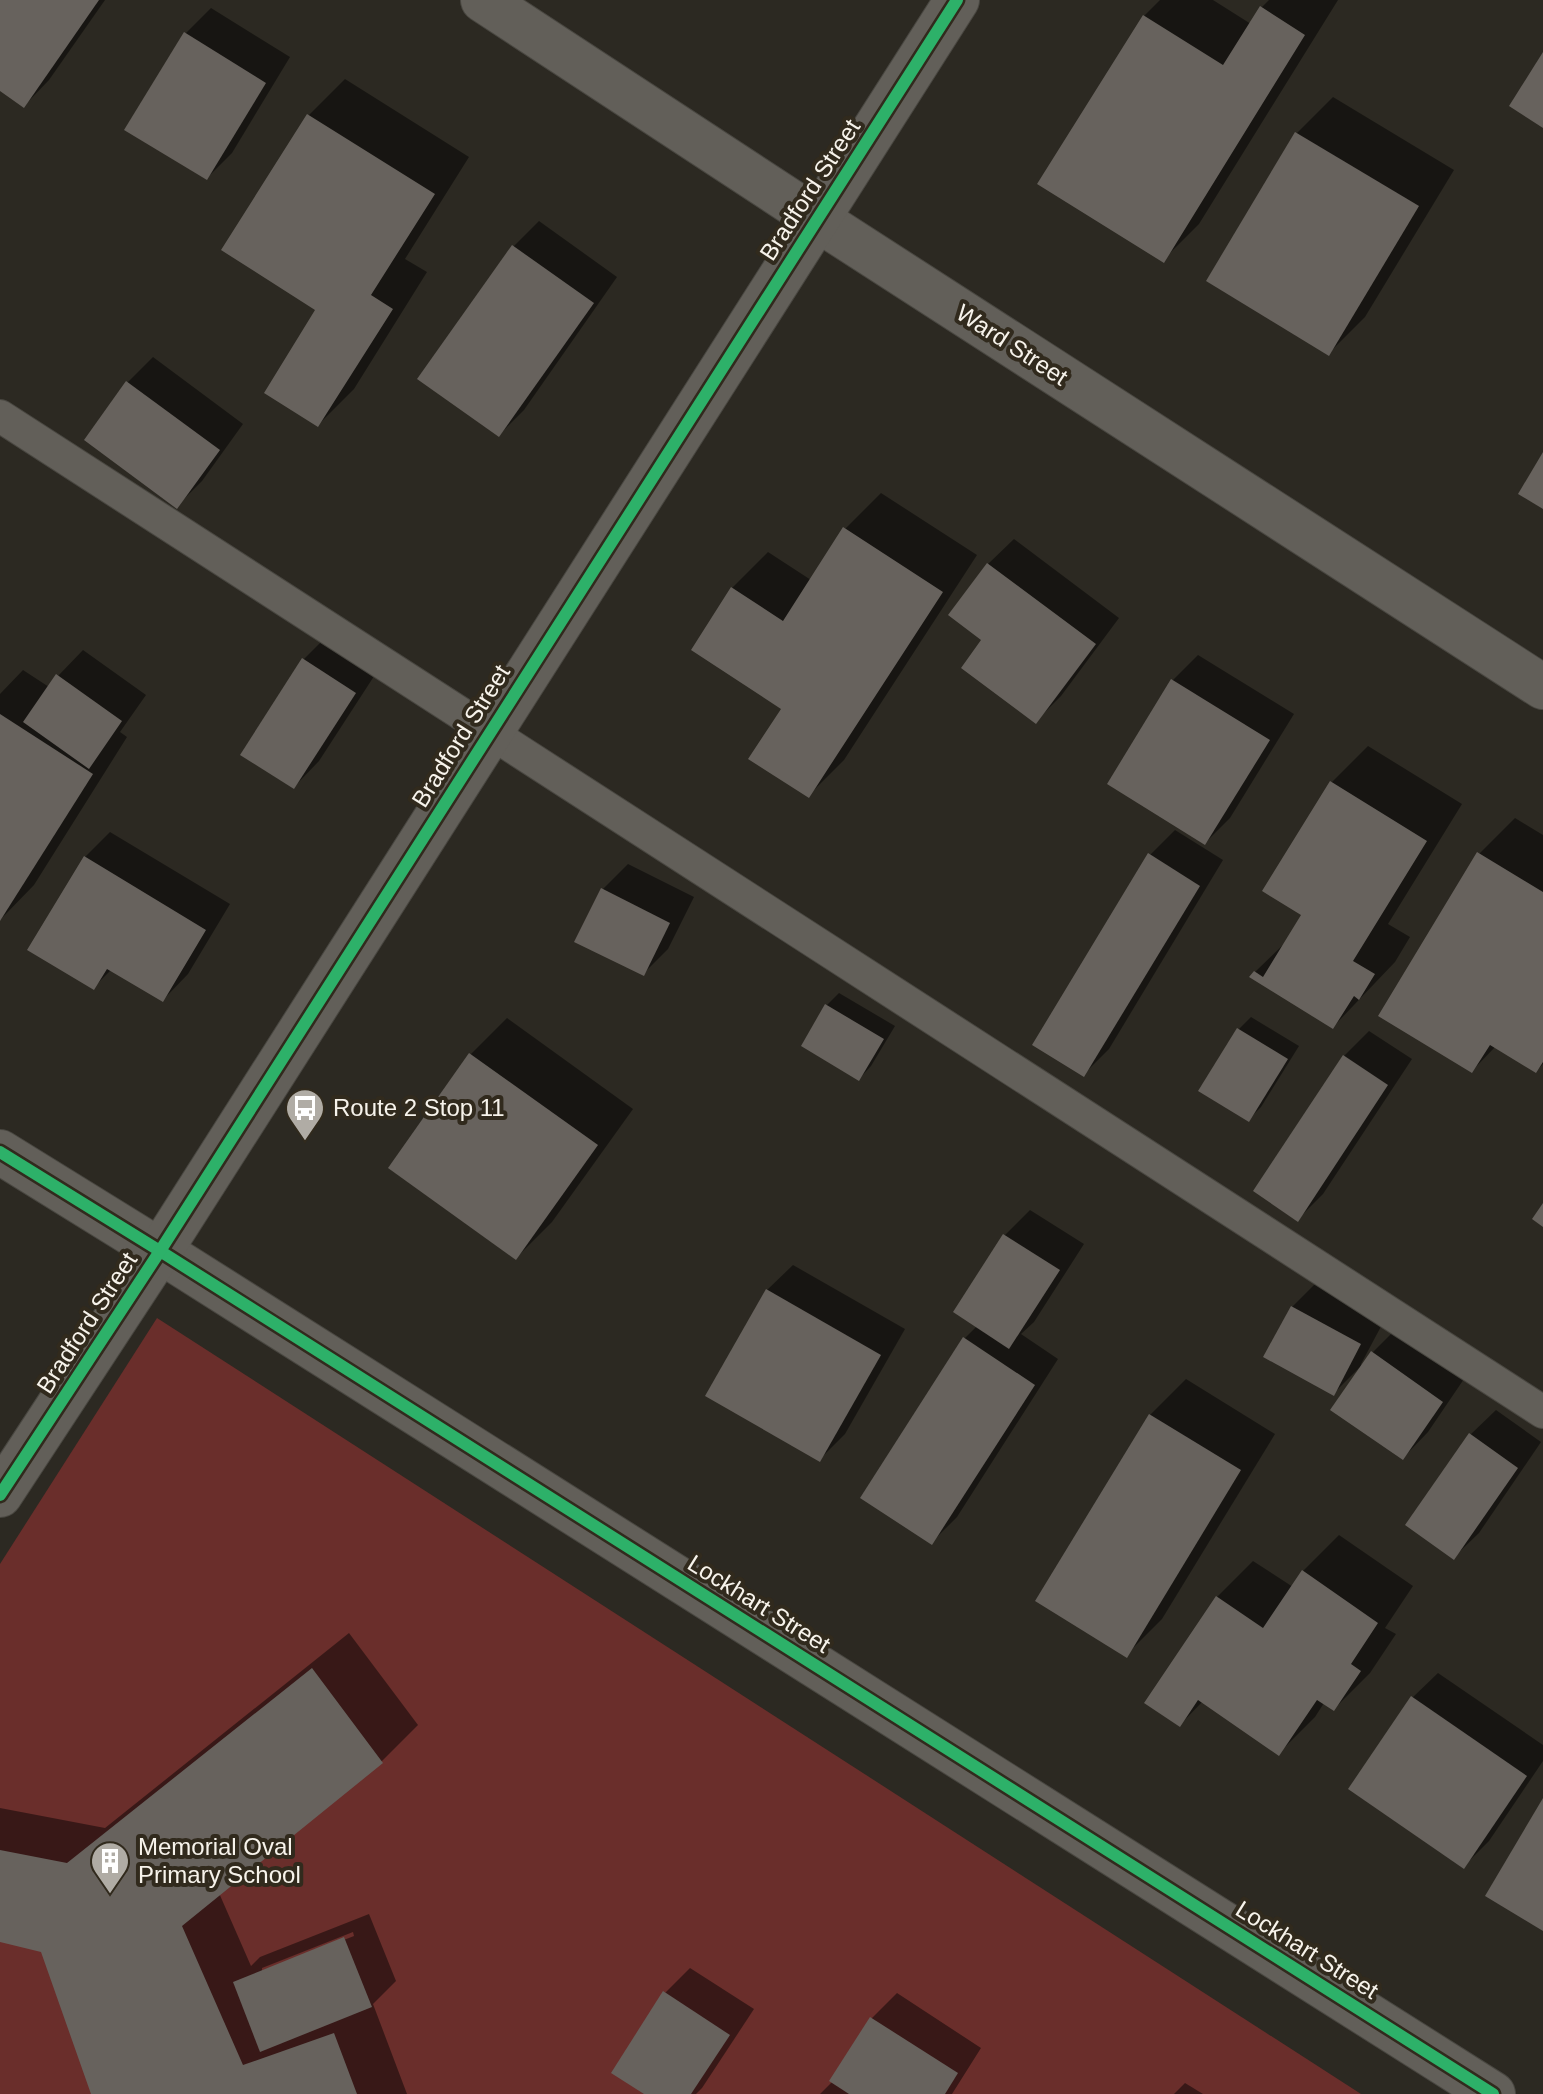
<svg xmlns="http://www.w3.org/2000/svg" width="1543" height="2094" viewBox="0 0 1543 2094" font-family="Helvetica,sans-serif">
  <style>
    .green { fill: #6a2e2b }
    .shadow { fill: #0007; fill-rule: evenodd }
    .building { fill: #67625d }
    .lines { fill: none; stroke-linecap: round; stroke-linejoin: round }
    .lane-casing { stroke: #494741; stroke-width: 34 }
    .street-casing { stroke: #494741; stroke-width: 46 }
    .lane { stroke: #625f59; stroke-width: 32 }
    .street { stroke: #625f59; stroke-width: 44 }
    .cycleway-casing { stroke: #312a1d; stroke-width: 17 }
    .cycleway { stroke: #2db169; stroke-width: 12 }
    .labels { text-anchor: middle; stroke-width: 8; stroke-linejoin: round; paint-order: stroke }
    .street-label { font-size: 24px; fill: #f7f3eb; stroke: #312a1d }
    .poi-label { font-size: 24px; fill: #f7f3eb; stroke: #312a1d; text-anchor: start }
  </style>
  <rect width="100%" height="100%" fill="#2c2922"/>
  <polygon class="green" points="157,1318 1361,2094 0,2094 0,1564"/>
  <g class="shadow">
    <polygon points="0,0 105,0 49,80 24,106 0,89"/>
    <polygon points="1160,0 1213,0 1251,24 1261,8 1269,0 1338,0 1199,224 1163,260 1040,184 1144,16"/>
    <polygon points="211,8 290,57 232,153 207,178 127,129 186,33"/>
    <polygon points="345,79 469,157 405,259 427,272 354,389 318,425 318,310 224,250 309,115"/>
    <polygon points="1333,97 1454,170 1365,317 1329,353 1209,281 1297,133"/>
    <polygon points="539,221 617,277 524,410 499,435 420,379 514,246"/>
    <polygon points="153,357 243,424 202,481 177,506 86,439 128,382"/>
    <polygon points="881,493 977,555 844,760 808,796 783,708 732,588 768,552 811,580 845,529"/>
    <polygon points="1014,539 1119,618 1061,696 1036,721 983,640 950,614 988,564"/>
    <polygon points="328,635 380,667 319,761 294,787 303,660"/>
    <polygon points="83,650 146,695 120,732 127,737 34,885 0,920 0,694 23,670 49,687 58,676"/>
    <polygon points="1198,655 1294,714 1230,818 1205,843 1109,784 1173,680"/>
    <polygon points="1368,746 1462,804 1388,924 1410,937 1395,962 1333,1027 1255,972 1289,939 1304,914 1265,891 1332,782"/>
    <polygon points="1515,818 1543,835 1543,1064 1536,1071 1496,1046 1472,1071 1479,854"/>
    <polygon points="1175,830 1223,860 1109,1049 1084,1074 1150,855"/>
    <polygon points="110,832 230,904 188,974 163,1000 112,969 94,987 85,857"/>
    <polygon points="628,864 694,897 668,949 643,974 602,890"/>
    <polygon points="839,993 895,1026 871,1066 859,1079 804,1046 827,1005"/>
    <polygon points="1251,1017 1299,1046 1261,1107 1249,1119 1201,1090 1239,1029"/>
    <polygon points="507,1018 633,1109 552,1222 516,1258 471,1054"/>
    <polygon points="1369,1031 1412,1059 1323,1194 1298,1219 1344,1056"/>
    <polygon points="1030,1210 1084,1244 1034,1322 1021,1334 1058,1359 957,1517 932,1542 965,1338 977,1326 955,1312 1005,1235"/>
    <polygon points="793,1265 905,1329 845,1434 820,1459 767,1290"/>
    <polygon points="1317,1282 1385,1319 1361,1364 1363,1366 1372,1353 1397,1328 1466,1376 1428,1432 1403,1458 1360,1370 1359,1368 1333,1394 1292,1307"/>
    <polygon points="1186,1379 1275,1434 1162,1619 1126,1655 1038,1600 1150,1415"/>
    <polygon points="1496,1410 1541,1442 1479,1533 1453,1558 1470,1435"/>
    <polygon points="1339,1535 1413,1586 1385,1628 1396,1634 1370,1673 1334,1709 1324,1703 1315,1717 1279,1753 1203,1701 1180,1725 1217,1597 1253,1561 1293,1587 1303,1571"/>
    <path d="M349,1633L418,1725L382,1761L219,1893L251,1966L260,1957L369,1914L396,1981L373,2004L407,2094H93L42,1951L0,1940V1808L105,1828ZM353,1932L354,1936L262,1972V1968Z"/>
    <polygon points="1438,1673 1543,1745 1543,1761 1489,1841 1464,1866 1412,1698"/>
    <polygon points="690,1968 754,2009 702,2088 696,2094 647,2094 665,1993"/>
    <polygon points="897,1993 981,2048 952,2094 820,2094 833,2081 872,2018"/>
    <polygon points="1185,2083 1203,2094 1174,2094"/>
  </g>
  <g class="building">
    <polygon points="0,0 99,0 24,108 0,91"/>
    <polygon points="1260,6 1305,35 1164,263 1037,184 1143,15 1223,65"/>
    <polygon points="184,32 266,83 207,180 124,130"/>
    <polygon points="1543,52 1543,128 1509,106"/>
    <polygon points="307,114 435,194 371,295 393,309 318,427 264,393 315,310 221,250"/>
    <polygon points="1295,132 1419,206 1329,356 1206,281"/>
    <polygon points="512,245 594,303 499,437 417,379"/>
    <polygon points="126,381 220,450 177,509 84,440"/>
    <polygon points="1543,452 1543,509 1518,494"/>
    <polygon points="843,527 943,592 809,798 748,759 781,709 691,650 731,587 783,621"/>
    <polygon points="987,563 1096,644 1036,724 961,668 981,640 948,615"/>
    <polygon points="302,658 356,693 294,789 240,755"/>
    <polygon points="56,674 122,721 89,769 23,722"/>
    <polygon points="1171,679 1270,740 1205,845 1107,784"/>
    <polygon points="0,714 93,774 0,921"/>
    <polygon points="1330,781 1427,841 1353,961 1375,974 1359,1000 1354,996 1333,1029 1249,977 1254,971 1263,977 1301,915 1262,891"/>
    <polygon points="1477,852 1543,892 1543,1062 1536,1073 1490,1045 1472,1073 1378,1016"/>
    <polygon points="1148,853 1200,886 1084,1077 1032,1045"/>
    <polygon points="84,856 206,930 163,1002 107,969 94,990 27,950"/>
    <polygon points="601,888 670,923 644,976 574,942"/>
    <polygon points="825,1004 884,1039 859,1081 801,1046"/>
    <polygon points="1237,1028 1288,1059 1249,1122 1198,1091"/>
    <polygon points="469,1053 598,1145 516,1260 388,1168"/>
    <polygon points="1343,1055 1388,1085 1298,1222 1253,1191"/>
    <polygon points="1543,1203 1543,1227 1532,1219"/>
    <polygon points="1003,1234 1060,1270 1009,1349 953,1312"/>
    <polygon points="766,1289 881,1355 820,1462 705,1396"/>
    <polygon points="1291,1306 1361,1344 1334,1396 1263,1357"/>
    <polygon points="963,1337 1035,1385 932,1545 860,1498"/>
    <polygon points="1371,1351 1443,1402 1403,1460 1330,1410"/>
    <polygon points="1149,1414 1241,1470 1127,1658 1035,1601"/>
    <polygon points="1469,1433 1518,1468 1454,1560 1405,1525"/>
    <polygon points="1302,1570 1378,1623 1351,1664 1361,1671 1334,1711 1317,1700 1279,1756 1198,1700 1180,1727 1144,1703 1216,1596 1263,1628"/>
    <polygon points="312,1668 383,1763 182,1926 243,2065 334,2033 357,2094 91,2094 41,1952 0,1942 0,1850 67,1863"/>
    <polygon points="1411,1696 1527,1776 1464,1869 1348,1789"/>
    <polygon points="1543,1798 1543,1931 1485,1896"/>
    <polygon points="344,1937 372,2007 260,2052 233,1982"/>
    <polygon points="663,1991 730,2035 691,2094 644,2094 611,2073"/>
    <polygon points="870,2017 958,2073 945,2094 849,2094 829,2081"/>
  </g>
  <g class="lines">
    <defs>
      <polyline id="lane" points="0,416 1543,1412"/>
      <g id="street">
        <polyline points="483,0 817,219 1543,687"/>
        <polyline points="0,1152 160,1251 1493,2094"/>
        <polyline points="0,1495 160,1251 957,0"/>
      </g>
    </defs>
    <use href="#lane" class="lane-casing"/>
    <use href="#street" class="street-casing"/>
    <use href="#lane" class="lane"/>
    <use href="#street" class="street"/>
    <defs>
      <g id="cycleway">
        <polyline points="0,1152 160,1251 1493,2094"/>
        <polyline points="0,1495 160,1251 957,0"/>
      </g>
    </defs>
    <use href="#cycleway" class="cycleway-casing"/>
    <use href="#cycleway" class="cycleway"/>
  </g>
  <defs>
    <symbol id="bus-pin" viewBox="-11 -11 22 30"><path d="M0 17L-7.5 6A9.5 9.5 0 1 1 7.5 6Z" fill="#b0aca5" stroke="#312a1d"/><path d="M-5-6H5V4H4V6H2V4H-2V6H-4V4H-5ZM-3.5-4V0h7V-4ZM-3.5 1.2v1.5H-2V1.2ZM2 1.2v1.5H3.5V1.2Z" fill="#fff"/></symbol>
    <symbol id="building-pin" viewBox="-11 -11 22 30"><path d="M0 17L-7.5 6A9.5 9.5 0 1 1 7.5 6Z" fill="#b0aca5" stroke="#312a1d"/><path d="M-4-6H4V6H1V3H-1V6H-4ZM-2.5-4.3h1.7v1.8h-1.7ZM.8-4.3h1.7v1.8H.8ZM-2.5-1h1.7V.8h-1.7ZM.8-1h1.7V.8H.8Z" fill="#fff"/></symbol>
  </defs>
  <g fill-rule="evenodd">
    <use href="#bus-pin" x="283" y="1086" width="44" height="60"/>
    <use href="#building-pin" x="88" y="1839" width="44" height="60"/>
  </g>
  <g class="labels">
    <g class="street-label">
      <text transform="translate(810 190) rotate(-57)" y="8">Bradford Street</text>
      <text transform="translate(1012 345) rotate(33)" y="8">Ward Street</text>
      <text transform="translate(461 736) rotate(-58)" y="8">Bradford Street</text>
      <text transform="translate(87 1323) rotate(-57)" y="8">Bradford Street</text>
      <text transform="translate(759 1604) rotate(32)" y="8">Lockhart Street</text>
      <text transform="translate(1307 1950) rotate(32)" y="8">Lockhart Street</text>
    </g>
    <g class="poi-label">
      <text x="333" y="1116">Route 2 Stop 11</text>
      <text x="138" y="1855">Memorial Oval<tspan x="138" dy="28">Primary School</tspan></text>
    </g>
  </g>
</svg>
